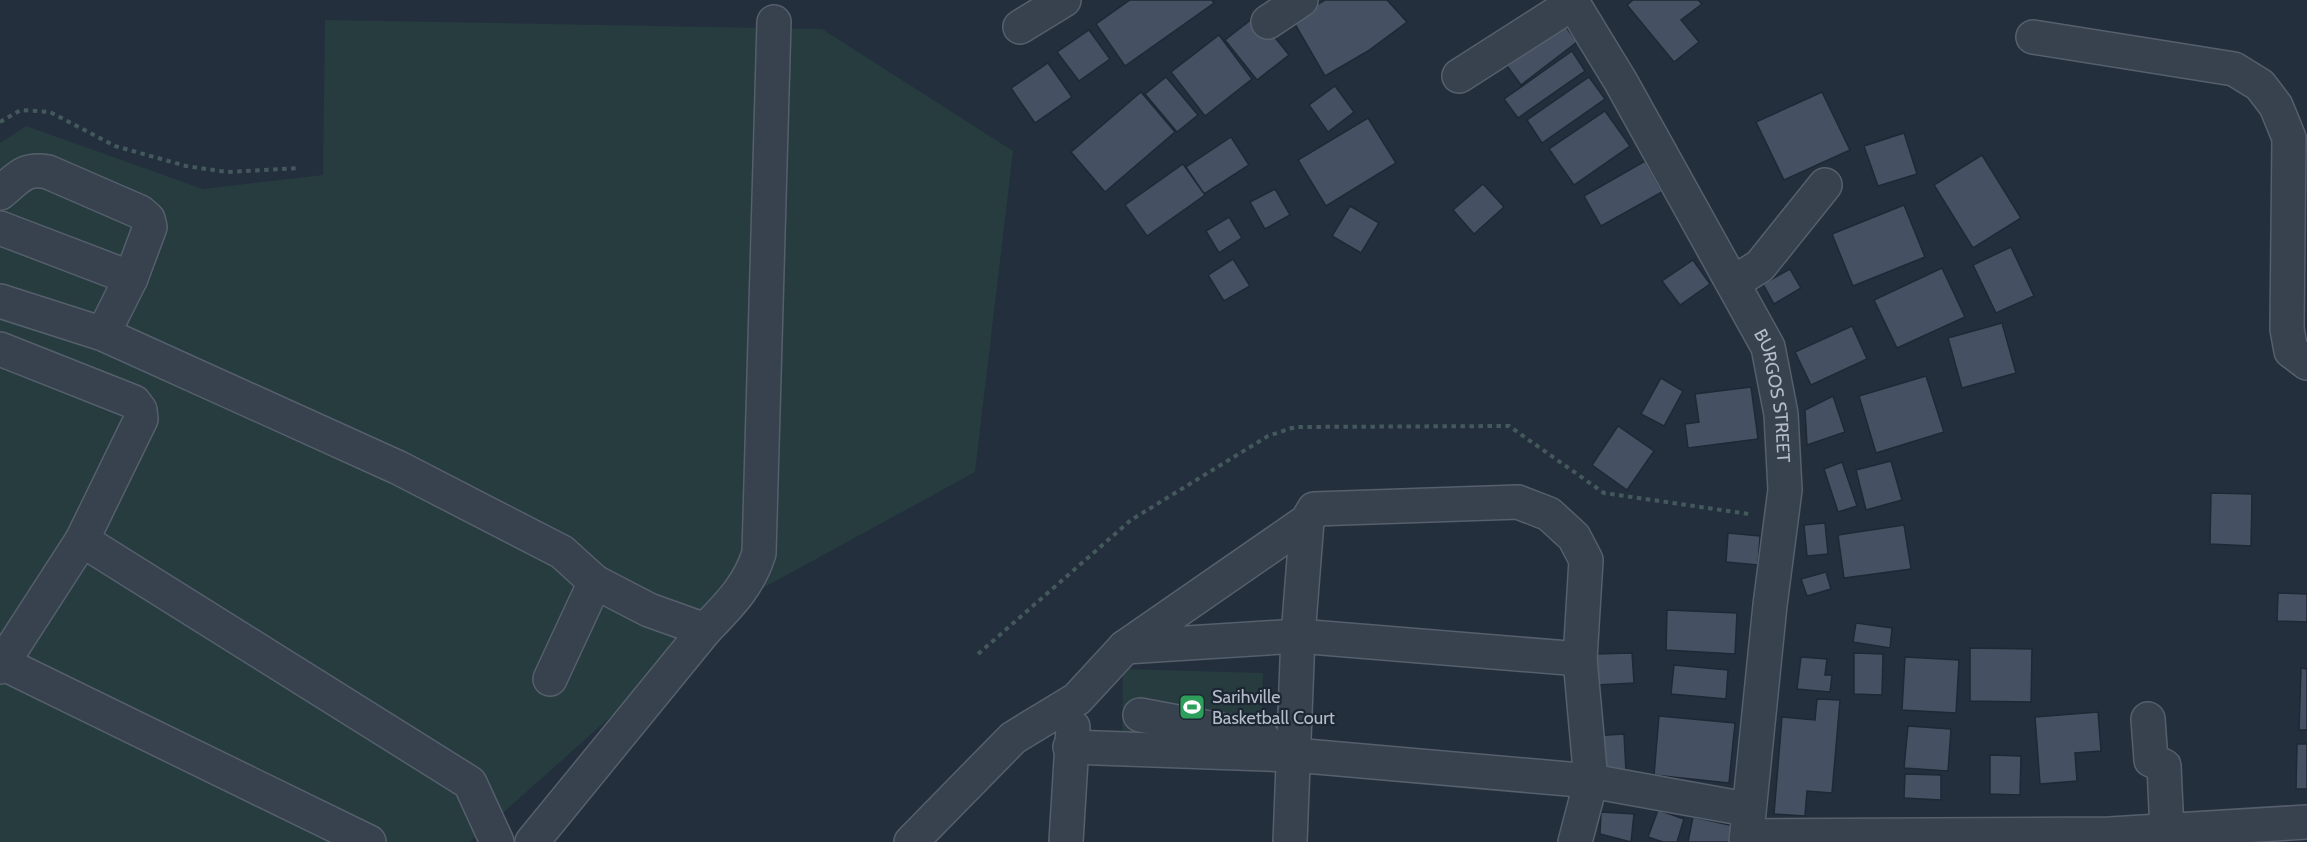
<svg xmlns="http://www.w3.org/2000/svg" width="2307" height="842" viewBox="0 0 2307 842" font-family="Cabin,sans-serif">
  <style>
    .green { fill: #263c3f }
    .building { fill: #455162; stroke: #1f2835; stroke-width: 1.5 }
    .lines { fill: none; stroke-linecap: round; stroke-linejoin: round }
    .minor-casing { stroke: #565f6c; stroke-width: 36 }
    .path { stroke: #44595c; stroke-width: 4; stroke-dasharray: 4.5 4.5; stroke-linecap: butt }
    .minor { stroke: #38414e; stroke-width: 33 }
    .labels { text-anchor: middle; stroke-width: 4.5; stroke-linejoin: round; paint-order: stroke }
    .street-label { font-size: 18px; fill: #b4bcc9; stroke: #1d2633 }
    .poi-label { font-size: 18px; fill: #b4bcc9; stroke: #1d2633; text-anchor: start }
  </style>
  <rect width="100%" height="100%" fill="#242f3e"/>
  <g class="green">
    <polygon points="325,20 822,29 1013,151 975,472 743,599 470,842 0,842 0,143 26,126 203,189 323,175"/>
    <polygon points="1123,669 1263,673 1261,746 1122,742"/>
  </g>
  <g class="building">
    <polygon points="1130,0 1212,0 1214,3 1125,66 1096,24"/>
    <polygon points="1325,0 1387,0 1407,22 1368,51 1325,76 1292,19"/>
    <polygon points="1633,0 1698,0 1702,4 1681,20 1699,42 1674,62 1627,5"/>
    <polygon points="1257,15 1289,55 1257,80 1225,40"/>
    <polygon points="1563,23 1577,42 1521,85 1507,66"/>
    <polygon points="1089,30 1110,59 1079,81 1057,52"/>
    <polygon points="1219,35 1252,79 1205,116 1171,72"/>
    <polygon points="1572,51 1585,71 1518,118 1504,99"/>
    <polygon points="1048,63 1072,97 1035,123 1011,88"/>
    <polygon points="1166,77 1198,115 1177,132 1145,94"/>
    <polygon points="1589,77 1605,99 1542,143 1527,120"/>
    <polygon points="1335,86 1354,112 1328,132 1309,105"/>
    <polygon points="1141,92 1175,132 1105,192 1071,152"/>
    <polygon points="1822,92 1850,150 1784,180 1756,122"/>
    <polygon points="1605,111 1630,146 1574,185 1549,149"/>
    <polygon points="1368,118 1396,163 1326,206 1298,160"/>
    <polygon points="1904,133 1917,174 1878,186 1864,146"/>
    <polygon points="1231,137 1249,165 1204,194 1186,167"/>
    <polygon points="1982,155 2021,218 1973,248 1934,185"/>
    <polygon points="1645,161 1662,192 1601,226 1584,196"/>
    <polygon points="1183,164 1205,195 1147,236 1125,205"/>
    <polygon points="1483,184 1504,207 1474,234 1453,210"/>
    <polygon points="1275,189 1290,215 1265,229 1250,202"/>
    <polygon points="1904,205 1925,257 1853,286 1832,234"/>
    <polygon points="1350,206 1379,223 1361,253 1332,236"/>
    <polygon points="1229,217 1242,238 1219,253 1206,231"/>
    <polygon points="2011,247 2034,296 1996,313 1973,265"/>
    <polygon points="1233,259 1250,286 1224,301 1208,275"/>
    <polygon points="1693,260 1710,284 1680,305 1662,281"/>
    <polygon points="1942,268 1965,317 1897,348 1874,300"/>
    <polygon points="1790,269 1801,288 1774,304 1763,284"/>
    <polygon points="2002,323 2016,373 1962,388 1948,338"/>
    <polygon points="1852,326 1867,359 1811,385 1795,352"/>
    <polygon points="1926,376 1944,432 1876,453 1859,396"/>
    <polygon points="1661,378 1683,391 1664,426 1641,414"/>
    <polygon points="1751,387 1758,439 1688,448 1685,424 1699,422 1695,394"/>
    <polygon points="1833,396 1845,432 1807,445 1805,410"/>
    <polygon points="1618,426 1654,451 1627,490 1592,465"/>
    <polygon points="1891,461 1902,500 1866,510 1856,470"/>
    <polygon points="1842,462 1857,506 1838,512 1824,469"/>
    <polygon points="2211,493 2252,494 2251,546 2210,544"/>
    <polygon points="1825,523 1828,554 1807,556 1804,525"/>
    <polygon points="1904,525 1911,569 1844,578 1838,535"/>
    <polygon points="1728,533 1760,536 1758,565 1726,562"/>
    <polygon points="1826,572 1831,589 1807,596 1801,579"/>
    <polygon points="2278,593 2307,594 2307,622 2277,621"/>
    <polygon points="1667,610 1737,613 1735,654 1666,650"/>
    <polygon points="1856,623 1892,628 1890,648 1853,642"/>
    <polygon points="1970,648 2032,649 2031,702 1970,701"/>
    <polygon points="1632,653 1634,683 1596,685 1594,654"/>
    <polygon points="1854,653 1883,654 1882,695 1854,694"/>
    <polygon points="1801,657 1827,659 1825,675 1832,675 1830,692 1797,689"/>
    <polygon points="1905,657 1959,660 1956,713 1902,710"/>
    <polygon points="1674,665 1728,670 1726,699 1671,694"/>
    <polygon points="2301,668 2307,669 2307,730 2299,730"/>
    <polygon points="1817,699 1840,700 1832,793 1807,791 1805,816 1774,814 1782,717 1815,720"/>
    <polygon points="2098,712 2101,751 2075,753 2077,781 2040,784 2035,717"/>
    <polygon points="1659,716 1735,723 1729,783 1654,775"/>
    <polygon points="1908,726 1951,729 1948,771 1904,768"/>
    <polygon points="1624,734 1626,771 1593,773 1591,736"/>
    <polygon points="2297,744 2307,744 2307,789 2296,789"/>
    <polygon points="1990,755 2021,756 2020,795 1990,794"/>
    <polygon points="1905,774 1941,775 1941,800 1904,798"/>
    <polygon points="1658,810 1684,819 1677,842 1663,842 1648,837"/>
    <polygon points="1601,812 1634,814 1631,842 1600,834"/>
    <polygon points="1693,817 1734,826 1731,842 1688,842"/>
  </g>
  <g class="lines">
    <defs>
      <g id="minor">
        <path id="s1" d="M1571,0L1621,82L1768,347L1781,414L1785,490L1770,605L1746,842"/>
        <polyline points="1268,22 1301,0"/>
        <polyline points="1020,27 1064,0"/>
        <polyline points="2033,37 2234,69 2260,85 2276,106 2289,138 2287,329 2291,351 2307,363"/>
        <polyline points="1459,76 1573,3"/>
        <path d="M0,193C18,179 23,167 48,172L140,212L148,219L150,227L131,278L103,334"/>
        <polyline points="0,228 131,278"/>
        <polyline points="1733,283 1760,266 1825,185"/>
        <polyline points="0,301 103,334 399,468 562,552 595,582 550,679"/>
        <polyline points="0,349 134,402 140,410 141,419 82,540"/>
        <path d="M595,582L649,610L705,630C728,606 749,586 759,553L774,22"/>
        <polyline points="1125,647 1298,636 1580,659"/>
        <polyline points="0,662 369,842"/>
        <polyline points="0,667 82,540 470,783 497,842"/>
        <polyline points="1140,715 1263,738"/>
        <polyline points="2148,719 2151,760 2164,766 2167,831"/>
        <polyline points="1070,747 1294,755 1591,781 1735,807 1749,807"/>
        <polyline points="1747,836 2110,834 2307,822"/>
        <polyline points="532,842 705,630"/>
        <polyline points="911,842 1013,738 1077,699 1125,647 1307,521 1314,509 1518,502 1549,514 1574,537 1586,560 1580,659 1591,781 1575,842"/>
        <polyline points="1066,842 1073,727"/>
        <polyline points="1290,842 1298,636 1307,521"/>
      </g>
    </defs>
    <use href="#minor" class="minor-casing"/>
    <g class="path">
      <polyline points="0,122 21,110 50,112 115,146 186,166 227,172 299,168"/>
      <polyline points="978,654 1131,520 1268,436 1295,427 1509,426 1604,493 1749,514"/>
    </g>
    <use href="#minor" class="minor"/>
  </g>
  <defs>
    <symbol id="stadium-square" viewBox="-11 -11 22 22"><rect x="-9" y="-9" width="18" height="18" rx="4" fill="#2e9e5b" stroke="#1d2633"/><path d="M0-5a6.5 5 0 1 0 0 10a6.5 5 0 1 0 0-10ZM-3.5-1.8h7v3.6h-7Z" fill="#fff"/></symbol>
  </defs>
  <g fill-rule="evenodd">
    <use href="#stadium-square" x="1177" y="692" width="30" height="30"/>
  </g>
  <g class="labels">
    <g class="street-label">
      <text dy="6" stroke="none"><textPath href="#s1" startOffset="448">BURGOS STREET</textPath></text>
    </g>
    <g class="poi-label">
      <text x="1212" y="703">Sarihville<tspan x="1212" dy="21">Basketball Court</tspan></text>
    </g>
  </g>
</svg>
